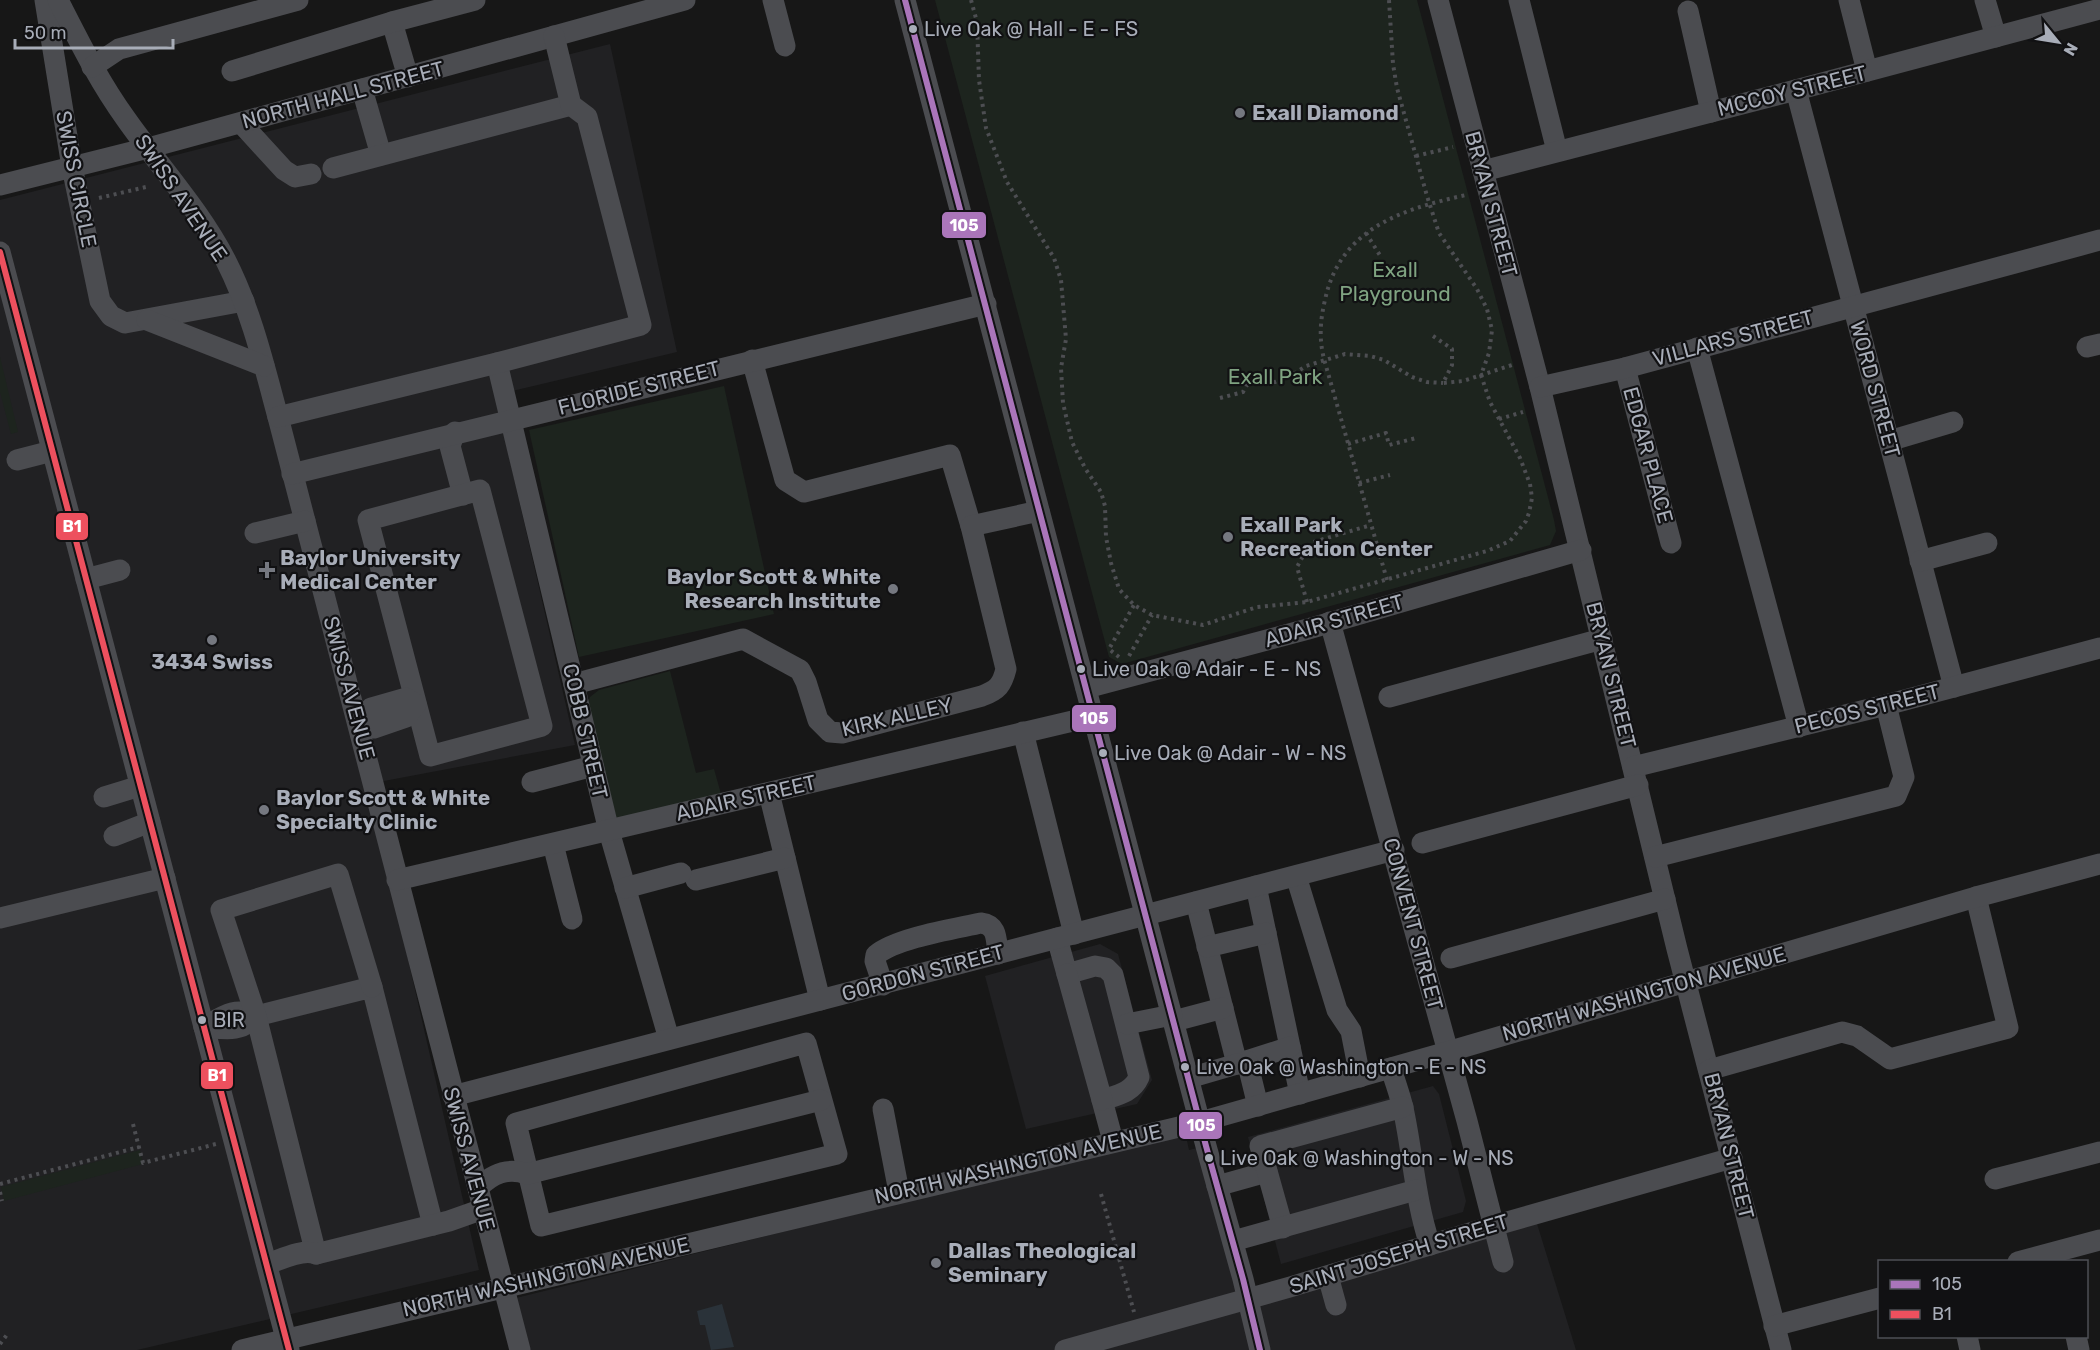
<svg xmlns="http://www.w3.org/2000/svg" width="2100" height="1350" viewBox="0 0 2100 1350" font-family="Rubik,sans-serif">
  <style>
    .built { fill: #212123 }
    .green { fill: #1d241e }
    .water { fill: #2a3239 }
    .lines { fill: none; stroke-linecap: round; stroke-linejoin: round }
    .path { stroke: #4d4e52; stroke-width: 4; stroke-dasharray: 3 4.5; stroke-linecap: butt }
    .minor { stroke: #4b4c50; stroke-width: 21 }
    .bus-1-casing { stroke: #111113; stroke-width: 10 }
    .bus-2-casing { stroke: #111113; stroke-width: 10 }
    .bus-1 { stroke: #aa75ba; stroke-width: 6 }
    .bus-2 { stroke: #ed505e; stroke-width: 6 }
    .bus-dot { fill: #a8adb8; stroke: #111113; stroke-width: 2 }
    .poi-dot { fill: #757880; stroke: #111113; stroke-width: 2 }
    .labels { text-anchor: middle; stroke-width: 4.5; stroke-linejoin: round; paint-order: stroke }
    .bus-label { font-size: 20px; fill: #a8adb8; stroke: #111113; text-anchor: start }
    .street-label { font-size: 21px; fill: #a8adb8; stroke: #111113 }
    .poi-label { font-size: 21px; font-weight: bold; fill: #a8adb8; stroke: #111113; text-anchor: start }
    .park-label { font-size: 21px; fill: #7fa381; stroke: #111113 }
    .line-badge { stroke: #111113; stroke-width: 2 }
    .badge-label { font-size: 16px; text-anchor: middle; font-weight: bold; fill: #fff }
  </style>
  <rect width="100%" height="100%" fill="#171717"/>
  <g class="built">
    <polygon points="610,44 677,352 495,395 575,745 368,784 479,1270 137,1350 0,1350 0,200"/>
    <polygon points="1100,944 1118,954 1152,1080 1137,1104 1026,1129 985,976"/>
    <polygon points="1433,1086 1439,1094 1466,1201 1463,1212 1281,1264 1248,1137"/>
    <polygon points="1185,1132 1189,1150 1206,1146 1248,1299 1534,1214 1576,1350 527,1350 512,1299"/>
  </g>
  <g class="green">
    <polygon points="935,0 1417,0 1554,520 1556,531 1550,545 1122,664 1109,657"/>
    <polygon points="0,357 18,432 11,434 0,392"/>
    <polygon points="724,386 774,614 579,657 529,430"/>
    <polygon points="670,671 696,773 714,769 721,794 617,821 588,703 590,697 599,690"/>
    <polygon points="140,1150 143,1164 4,1201 1,1187"/>
  </g>
  <polygon class="water" points="722,1304 734,1347 711,1350 705,1325 700,1325 697,1311"/>
  <g class="lines">
    <g class="path">
      <polyline points="971,0 977,22 979,80 986,128 1007,182 1054,258 1061,280 1066,339 1061,368 1063,403 1072,442 1085,468 1101,492 1105,506 1106,537 1111,563 1119,589 1134,605 1152,615 1203,625 1257,607 1307,602 1487,551 1510,541 1526,521 1529,513 1532,498 1530,484 1520,458 1490,402 1481,375 1489,353 1492,330 1487,309 1477,289 1439,233 1427,196 1397,88 1393,64 1389,0"/>
      <polyline points="1416,156 1453,147"/>
      <polyline points="99,198 146,187"/>
      <polyline points="1366,233 1381,257"/>
      <polyline points="1433,336 1452,349 1452,365 1443,383 1463,381 1515,364"/>
      <polyline points="1220,398 1243,392 1246,386 1253,380 1275,382 1287,378 1306,366 1345,354 1370,356 1384,360 1412,377 1427,382 1443,383"/>
      <polyline points="1499,419 1523,412"/>
      <polyline points="1348,444 1386,433 1389,445 1416,438"/>
      <polyline points="1359,483 1390,475"/>
      <path d="M1387,580L1324,359C1319,339 1320,321 1325,300C1340,228 1403,209 1466,195"/>
      <polyline points="1307,602 1297,567 1310,543 1371,525"/>
      <polyline points="1129,656 1152,615"/>
      <polyline points="1119,657 1109,649 1134,605"/>
      <polyline points="133,1124 143,1163 216,1144"/>
      <polyline points="0,1184 139,1147"/>
      <polyline points="0,1192 2,1201"/>
      <polyline points="1101,1194 1134,1312"/>
      <polyline points="0,1344 9,1332"/>
    </g>
    <g class="minor">
      <polyline points="45,0 72,167 100,301 111,316 125,323 244,301"/>
      <path d="M58,0C79,41 99,82 126,119C159,166 200,210 226,261C251,310 264,365 278,417L520,1350"/>
      <polyline points="773,0 785,46"/>
      <polyline points="905,0 1206,1146 1243,1279 1260,1350"/>
      <polyline points="1438,0 1540,387 1677,949 1781,1350"/>
      <polyline points="1519,0 1557,151"/>
      <polyline points="1849,0 1867,71"/>
      <polyline points="1985,0 1996,37"/>
      <polyline points="1688,11 1711,112"/>
      <polyline points="392,22 408,77"/>
      <polyline points="92,67 119,49 298,0"/>
      <polyline points="232,71 392,22 475,0"/>
      <polyline points="362,89 381,155"/>
      <polyline points="1796,90 1954,687"/>
      <polyline points="241,123 284,170 295,177 311,174"/>
      <polyline points="333,168 571,105"/>
      <polyline points="1483,171 1796,90 2100,9"/>
      <polyline points="0,185 148,148 685,0"/>
      <polyline points="0,252 289,1350"/>
      <polyline points="147,320 264,366"/>
      <polyline points="2087,347 2100,344"/>
      <polyline points="1697,348 1799,727"/>
      <polyline points="752,360 785,480 804,492 950,455 971,526"/>
      <polyline points="497,363 609,831 669,1039"/>
      <polyline points="1625,368 1671,543"/>
      <polyline points="1540,387 1625,368 2100,240"/>
      <polyline points="278,417 497,363 641,325 587,117 571,105 554,36"/>
      <polyline points="455,432 450,446 463,495"/>
      <polyline points="1889,441 1953,422"/>
      <polyline points="17,460 52,451"/>
      <polyline points="292,474 986,304"/>
      <polygon points="480,490 542,726 430,756 368,520"/>
      <polyline points="255,533 305,521"/>
      <polyline points="1920,561 1987,543"/>
      <polyline points="86,579 120,570"/>
      <polyline points="1330,622 1467,1121 1503,1262"/>
      <path d="M574,684L743,639L800,670L806,682L818,720L830,732L842,733L982,696C998,690 1002,685 1006,669L971,526L1039,511"/>
      <polyline points="1086,688 1308,629 1581,550"/>
      <polyline points="1389,697 1602,639"/>
      <polygon points="406,698 416,704 406,717 374,728 359,723 371,708"/>
      <polyline points="1023,732 1074,934"/>
      <polyline points="1633,767 1886,705 2100,648"/>
      <polyline points="532,782 593,766"/>
      <polyline points="769,793 820,1000"/>
      <polyline points="104,797 140,786"/>
      <polyline points="114,836 150,822"/>
      <polyline points="1422,843 1638,785"/>
      <polyline points="553,844 572,919"/>
      <polyline points="1655,857 1896,796 1904,777 1886,705"/>
      <polyline points="1296,876 1337,1010 1351,1031 1360,1077"/>
      <polyline points="397,880 1094,716"/>
      <polyline points="696,880 785,858"/>
      <polyline points="1256,886 1300,1094"/>
      <polyline points="625,888 681,873"/>
      <polyline points="1196,902 1237,1064 1290,1047"/>
      <polyline points="0,918 165,878"/>
      <path d="M1057,938L1067,974L1095,966L1106,968L1113,975L1139,1077C1132,1093 1117,1095 1102,1100L1113,1141"/>
      <polyline points="1207,947 1266,933"/>
      <polyline points="1451,958 1665,899"/>
      <polyline points="1067,974 1102,1100"/>
      <path d="M883,985L875,961L876,955C896,938 954,929 981,923C998,925 996,940 998,954"/>
      <polyline points="1174,1021 1223,1008"/>
      <polyline points="1127,1024 1172,1015"/>
      <path d="M204,1027C225,1029 241,1033 256,1016L372,987L433,1225"/>
      <path d="M204,1027C223,1016 235,1006 256,1016"/>
      <polygon points="806,1043 837,1154 541,1226 516,1123"/>
      <polyline points="1247,1061 1258,1106"/>
      <path d="M1391,1068C1395,1082 1400,1095 1403,1108C1413,1154 1415,1200 1430,1245"/>
      <polyline points="1709,1070 1842,1032 1857,1036 1890,1059 2008,1028 1976,897"/>
      <polyline points="1189,1078 1237,1064"/>
      <polyline points="453,1096 1394,850"/>
      <polyline points="883,1109 899,1192"/>
      <polyline points="1995,1179 2100,1152"/>
      <polyline points="1217,1186 1267,1172"/>
      <path d="M478,1188C492,1174 507,1167 527,1174L821,1100"/>
      <polyline points="1283,1228 1260,1146 1403,1107"/>
      <polyline points="1233,1241 1416,1190"/>
      <polyline points="316,1254 256,1016 221,910 338,874 372,987"/>
      <polyline points="2018,1262 2100,1240"/>
      <path d="M267,1264C280,1260 303,1248 316,1254L449,1221L483,1209"/>
      <polyline points="1328,1276 1336,1305"/>
      <polyline points="1774,1326 1880,1298"/>
      <polyline points="1967,1336 1970,1350"/>
      <polyline points="2076,1336 2079,1350"/>
      <polyline points="242,1350 1200,1122 1447,1052 1976,897 2100,864"/>
      <polyline points="1065,1350 1290,1287 1493,1226 1732,1158"/>
    </g>
    <defs>
      <polyline id="bus-1" points="905,0 1206,1146 1243,1279 1260,1350"/>
      <polyline id="bus-2" points="0,252 289,1350"/>
    </defs>
    <use href="#bus-1" class="bus-1-casing"/>
    <use href="#bus-2" class="bus-2-casing"/>
    <use href="#bus-1" class="bus-1"/>
    <use href="#bus-2" class="bus-2"/>
  </g>
  <g class="bus-dot">
    <circle cx="913" cy="29" r="5"/>
    <circle cx="1081" cy="669" r="5"/>
    <circle cx="1103" cy="753" r="5"/>
    <circle cx="202" cy="1020" r="5"/>
    <circle cx="1185" cy="1067" r="5"/>
    <circle cx="1209" cy="1158" r="5"/>
  </g>
  <g class="poi-dot">
    <circle cx="1240" cy="113" r="6"/>
    <circle cx="1228" cy="537" r="6"/>
    <path d="M264 561h6v6h6v6h-6v6h-6v-6h-6v-6h6z"/>
    <circle cx="893" cy="589" r="6"/>
    <circle cx="212" cy="640" r="6"/>
    <circle cx="264" cy="810" r="6"/>
    <circle cx="936" cy="1263" r="6"/>
  </g>
  <g class="labels">
    <g class="bus-label">
      <text x="924" y="36">Live Oak @ Hall - E - FS</text>
      <text x="1092" y="676">Live Oak @ Adair - E - NS</text>
      <text x="1114" y="760">Live Oak @ Adair - W - NS</text>
      <text x="213" y="1027">BIR</text>
      <text x="1196" y="1074">Live Oak @ Washington - E - NS</text>
      <text x="1220" y="1165">Live Oak @ Washington - W - NS</text>
    </g>
    <g class="street-label">
      <text transform="translate(1792 91) rotate(-14)" y="7">MCCOY STREET</text>
      <text transform="translate(343 95) rotate(-15)" y="7">NORTH HALL STREET</text>
      <text transform="translate(76 179) rotate(79)" y="7">SWISS CIRCLE</text>
      <text transform="translate(181 198) rotate(56)" y="7">SWISS AVENUE</text>
      <text transform="translate(1491 204) rotate(75)" y="7">BRYAN STREET</text>
      <text transform="translate(1733 338) rotate(-15)" y="7">VILLARS STREET</text>
      <text transform="translate(639 388) rotate(-14)" y="7">FLORIDE STREET</text>
      <text transform="translate(1875 389) rotate(75)" y="7">WORD STREET</text>
      <text transform="translate(1648 455) rotate(75)" y="7">EDGAR PLACE</text>
      <text transform="translate(1334 621) rotate(-16)" y="7">ADAIR STREET</text>
      <text transform="translate(1611 675) rotate(76)" y="7">BRYAN STREET</text>
      <text transform="translate(349 688) rotate(75)" y="7">SWISS AVENUE</text>
      <text transform="translate(1867 709) rotate(-14)" y="7">PECOS STREET</text>
      <text transform="translate(897 717) rotate(-13)" y="7">KIRK ALLEY</text>
      <text transform="translate(585 731) rotate(77)" y="7">COBB STREET</text>
      <text transform="translate(746 798) rotate(-13)" y="7">ADAIR STREET</text>
      <text transform="translate(1413 924) rotate(75)" y="7">CONVENT STREET</text>
      <text transform="translate(923 973) rotate(-15)" y="7">GORDON STREET</text>
      <text transform="translate(1644 994) rotate(-16)" y="7">NORTH WASHINGTON AVENUE</text>
      <text transform="translate(1729 1146) rotate(76)" y="7">BRYAN STREET</text>
      <text transform="translate(469 1159) rotate(75)" y="7">SWISS AVENUE</text>
      <text transform="translate(1018 1164) rotate(-13)" y="7">NORTH WASHINGTON AVENUE</text>
      <text transform="translate(1399 1254) rotate(-17)" y="7">SAINT JOSEPH STREET</text>
      <text transform="translate(546 1277) rotate(-13)" y="7">NORTH WASHINGTON AVENUE</text>
    </g>
    <g class="poi-label">
      <text x="1252" y="120">Exall Diamond</text>
      <text x="1240" y="532">Exall Park<tspan x="1240" dy="24">Recreation Center</tspan></text>
      <text x="280" y="565">Baylor University<tspan x="280" dy="24">Medical Center</tspan></text>
      <text x="881" y="584" text-anchor="end">Baylor Scott &amp; White<tspan x="881" dy="24">Research Institute</tspan></text>
      <text x="212" y="669" text-anchor="middle">3434 Swiss</text>
      <text x="276" y="805">Baylor Scott &amp; White<tspan x="276" dy="24">Specialty Clinic</tspan></text>
      <text x="948" y="1258">Dallas Theological<tspan x="948" dy="24">Seminary</tspan></text>
    </g>
    <g class="park-label">
      <text x="1395" y="277">Exall<tspan x="1395" dy="24">Playground</tspan></text>
      <text x="1275" y="384">Exall Park</text>
    </g>
  </g>
  <g class="line-badge">
    <rect x="941" y="211" width="46" height="28" rx="6" fill="#aa75ba"/>
    <rect x="55" y="512" width="34" height="29" rx="6" fill="#ed505e"/>
    <rect x="1071" y="704" width="46" height="29" rx="6" fill="#aa75ba"/>
    <rect x="200" y="1061" width="34" height="29" rx="6" fill="#ed505e"/>
    <rect x="1178" y="1111" width="45" height="29" rx="6" fill="#aa75ba"/>
  </g>
  <g class="badge-label">
    <text x="964" y="231">105</text>
    <text x="72" y="532">B1</text>
    <text x="1094" y="724">105</text>
    <text x="217" y="1081">B1</text>
    <text x="1201" y="1131">105</text>
  </g>
  <rect x="1878" y="1260" width="210" height="78" fill="#111113" stroke="#4d4f55" stroke-width="1.5"/>
  <rect x="1890" y="1280" width="30" height="9" fill="#aa75ba" stroke="#4d4f55" stroke-width="1.5"/>
  <text x="1932" y="1290" font-size="18" fill="#a8adb8">105</text>
  <rect x="1890" y="1310" width="30" height="9" fill="#ed505e" stroke="#4d4f55" stroke-width="1.5"/>
  <text x="1932" y="1320" font-size="18" fill="#a8adb8">B1</text>
  <g transform="translate(2058 42) rotate(120)" stroke="#111113" stroke-width="4.5" paint-order="stroke">
  <path d="M0-4.5L10 22L0 15L-10 22Z" fill="#a8adb8"/>
  <text y="-9" font-size="16" font-weight="bold" text-anchor="middle" fill="#a8adb8">N</text>
  </g>
  <path d="M15 39v9h158v-9" fill="none" stroke="#a8adb8" stroke-width="3"/>
  <text x="24" y="39" font-size="18" fill="#a8adb8" stroke="#111113" stroke-width="4.5" paint-order="stroke">50 m</text>
</svg>
